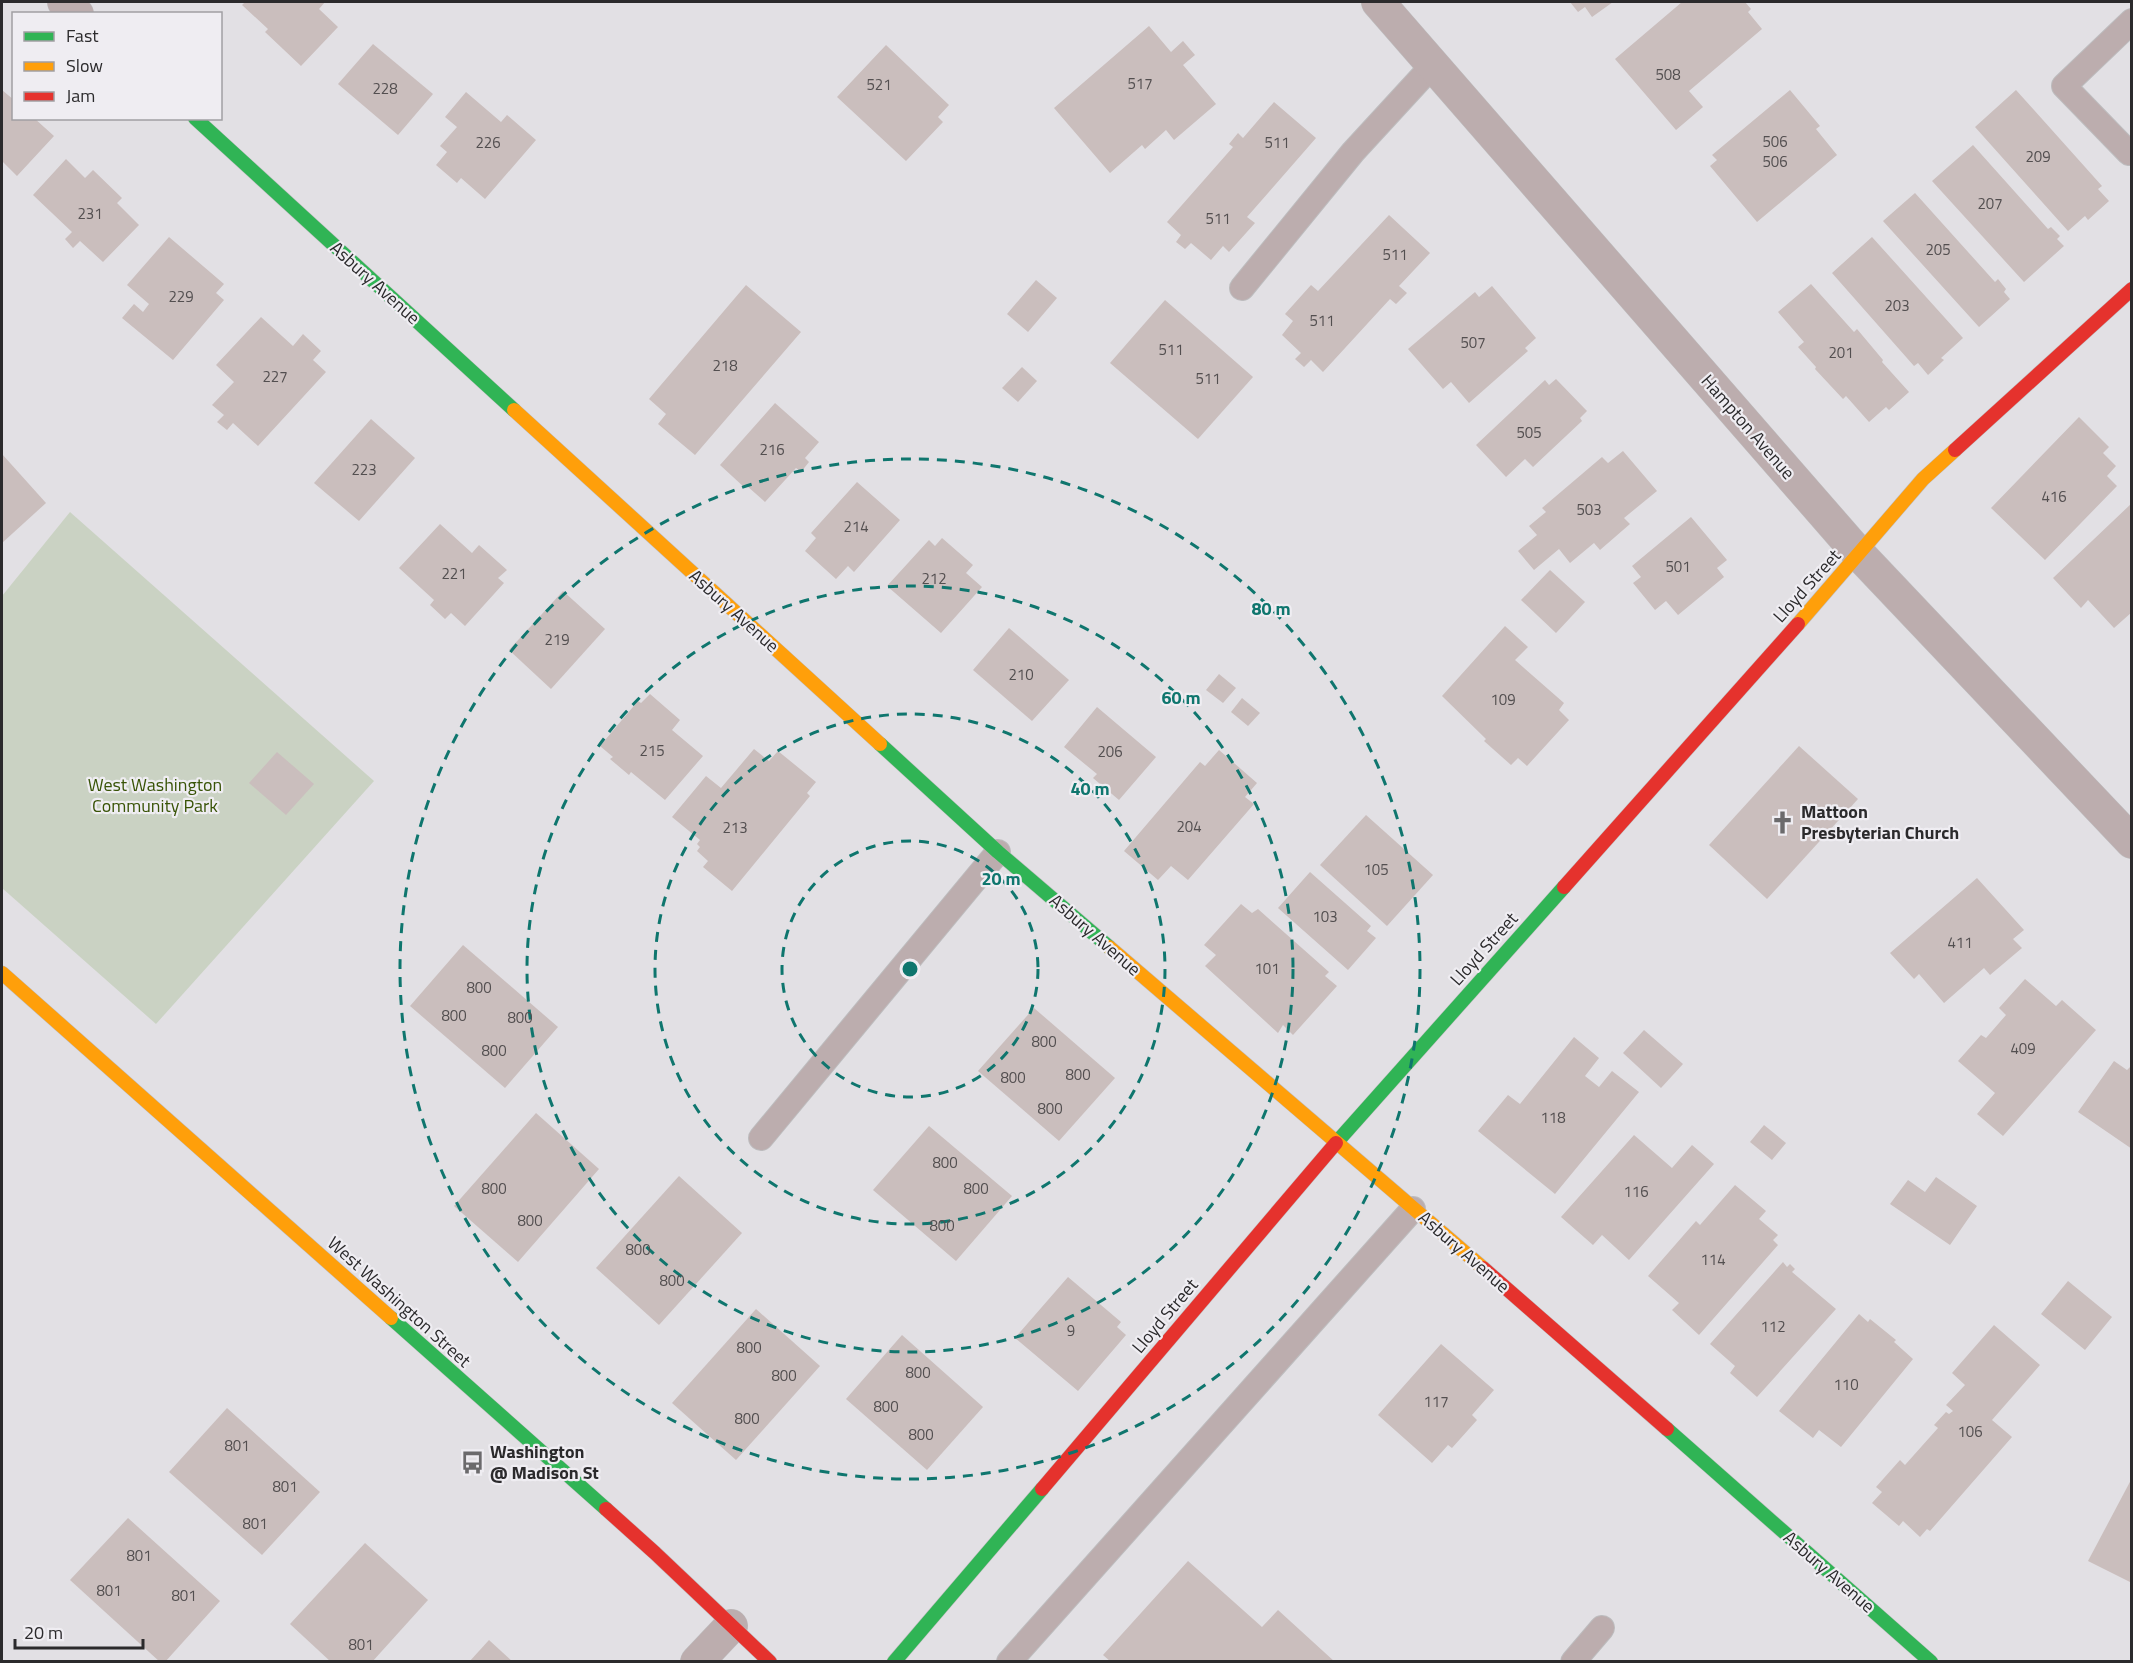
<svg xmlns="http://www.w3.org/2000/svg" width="2133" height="1663" viewBox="0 0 2133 1663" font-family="'Titillium Web',sans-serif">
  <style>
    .green { fill: #cad2c3 }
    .building { fill: #cabebd }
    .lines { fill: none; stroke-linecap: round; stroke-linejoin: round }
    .lane-casing { stroke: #bdbcbe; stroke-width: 26 }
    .street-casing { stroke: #bdbcbe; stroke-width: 34 }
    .fast-casing { stroke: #bdbcbe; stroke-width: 15 }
    .slow-casing { stroke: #bdbcbe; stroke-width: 15 }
    .jam-casing { stroke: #bdbcbe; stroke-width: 15 }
    .lane { stroke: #bcadae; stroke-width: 24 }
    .street { stroke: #bcadae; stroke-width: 33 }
    .fast { stroke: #30b455; stroke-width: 14 }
    .slow { stroke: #ff9f0a; stroke-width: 14 }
    .jam { stroke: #e5322d; stroke-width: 14 }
    .ring { fill: none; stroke: #0f766e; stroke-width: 3; stroke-dasharray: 10 8 }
    .labels { text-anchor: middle; stroke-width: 4.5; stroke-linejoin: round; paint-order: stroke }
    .number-label { font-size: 15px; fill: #534f50 }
    .street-label { font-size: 18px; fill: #2b2a2c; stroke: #efedf2 }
    .park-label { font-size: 18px; fill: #385306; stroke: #efedf2 }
    .poi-label { font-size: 18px; font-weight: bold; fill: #2b2a2c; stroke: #efedf2; text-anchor: start }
    .centre { fill: #0f766e; stroke: #efedf2; stroke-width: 3 }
    .ring-label { font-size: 18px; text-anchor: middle; font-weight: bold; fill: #0f766e; stroke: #efedf2; stroke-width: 4.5; stroke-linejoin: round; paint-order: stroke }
  </style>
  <rect width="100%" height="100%" fill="#e2e0e4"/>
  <polygon class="green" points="70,512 374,781 156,1024 2,888 2,596"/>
  <g class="building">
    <polygon points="245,2 325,2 319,9 338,27 301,66 265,32 268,29 242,5"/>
    <polygon points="1570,2 1613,2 1592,17 1585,7 1578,12"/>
    <polygon points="1682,2 1745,2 1751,9 1748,12 1762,29 1689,91 1703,107 1676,130 1615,59"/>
    <polygon points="1149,26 1171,52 1183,41 1195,55 1183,65 1216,104 1174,140 1166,130 1145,149 1142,145 1110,173 1054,108"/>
    <polygon points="373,44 433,94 398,135 338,84"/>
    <polygon points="886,45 949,105 938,117 943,122 906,161 837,97"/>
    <polygon points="2,90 14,100 14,118 34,118 54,136 17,176 2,161"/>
    <polygon points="1790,90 1820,126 1816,129 1837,155 1757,222 1710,166 1717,160 1712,155"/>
    <polygon points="2016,90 2102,186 2098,189 2109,201 2088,220 2085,216 2068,231 1975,127"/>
    <polygon points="466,92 501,122 507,115 536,140 485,199 461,178 457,183 436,165 447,152 440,146 457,127 445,117"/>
    <polygon points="1274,102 1316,138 1247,217 1255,223 1229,252 1223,246 1211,260 1191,243 1185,249 1176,242 1181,235 1167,222 1233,147 1229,144 1238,133 1243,138"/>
    <polygon points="1973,145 2048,229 2051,227 2060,236 2057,239 2064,246 2024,282 1932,181"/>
    <polygon points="66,159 85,178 93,170 122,198 117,203 139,225 103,262 80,241 73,248 65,239 72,232 33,195"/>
    <polygon points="1915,193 1995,282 1998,279 2006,289 2004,292 2010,299 1979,327 1883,221"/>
    <polygon points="1389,215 1430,253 1399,286 1407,293 1396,304 1390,299 1323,372 1311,360 1304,367 1295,359 1301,353 1282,335 1293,321 1285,314 1311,285 1318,291"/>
    <polygon points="169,237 224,284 216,293 224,300 173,360 122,318 134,304 143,312 149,304 127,285"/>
    <polygon points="1872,237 1963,338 1941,358 1944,360 1928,375 1918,363 1914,366 1832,273"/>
    <polygon points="1036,280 1057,298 1028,332 1007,314"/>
    <polygon points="1811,284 1854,332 1857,329 1883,360 1882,362 1909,392 1889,410 1886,407 1869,422 1846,396 1843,399 1815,369 1816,367 1798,347 1804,342 1778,312"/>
    <polygon points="746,285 801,332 695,455 658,424 666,414 649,399"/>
    <polygon points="1492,286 1536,338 1525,348 1528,351 1469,403 1451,382 1443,389 1408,349 1475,292 1479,297"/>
    <polygon points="1165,300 1253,377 1198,439 1110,363"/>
    <polygon points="261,317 293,346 303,334 321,351 313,360 326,372 258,446 233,423 227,430 217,422 224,415 212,405 234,382 216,365"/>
    <polygon points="1022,367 1037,381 1018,402 1002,388"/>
    <polygon points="1556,379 1587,411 1580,418 1582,421 1533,467 1525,459 1506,477 1476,445 1545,380 1549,385"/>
    <polygon points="775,403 819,442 805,458 809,462 801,472 796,468 765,502 747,486 745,488 720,465"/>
    <polygon points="2079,417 2109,447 2103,453 2116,466 2107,476 2117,486 2045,560 1991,508"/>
    <polygon points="371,419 415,458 359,521 314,483"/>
    <polygon points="1623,451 1657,491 1624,518 1630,524 1600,550 1594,543 1570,563 1559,549 1534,570 1518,551 1537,535 1529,526 1546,512 1542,508 1602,457 1608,463"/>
    <polygon points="2,454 46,503 2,543"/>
    <polygon points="857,482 900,520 854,572 848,566 836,579 805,551 816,538 811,533"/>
    <polygon points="2132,503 2132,612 2114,628 2088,600 2081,608 2053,578"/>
    <polygon points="1691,517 1727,560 1717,568 1724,577 1678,615 1666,601 1655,610 1633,583 1641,577 1632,566"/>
    <polygon points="440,524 472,553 479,545 507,570 498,578 504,583 465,626 451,613 445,619 430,605 434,600 399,568"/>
    <polygon points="942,538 973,565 966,573 982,587 941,633 887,586 929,540 935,546"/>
    <polygon points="1550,570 1585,602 1556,633 1521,600"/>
    <polygon points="563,591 605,629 551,689 509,650"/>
    <polygon points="1505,626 1528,647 1515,660 1564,703 1559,710 1569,720 1527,766 1518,758 1511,765 1484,741 1486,739 1442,696"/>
    <polygon points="1009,628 1069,680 1032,721 973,670"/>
    <polygon points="1219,674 1236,688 1223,703 1206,690"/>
    <polygon points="650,694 680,720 672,730 703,756 665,800 631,772 629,775 610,759 613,757 600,746 638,701 641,703"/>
    <polygon points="1242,698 1260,713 1248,726 1231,712"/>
    <polygon points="1097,707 1156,757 1119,800 1093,778 1097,774 1064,747"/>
    <polygon points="1799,746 1858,799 1767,899 1709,845"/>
    <polygon points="754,749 769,761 778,751 816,782 807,793 810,796 732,891 703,867 708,861 697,851 700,847 697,844 700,840 672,817 706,776 721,788"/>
    <polygon points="1219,750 1257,783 1245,797 1254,804 1188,880 1171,866 1158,880 1124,851 1200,762 1205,766"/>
    <polygon points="277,752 314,784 286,815 249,783"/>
    <polygon points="1366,815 1433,875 1387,926 1320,865"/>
    <polygon points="1310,872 1371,926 1367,931 1376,938 1348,970 1278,908"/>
    <polygon points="1977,878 2024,930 2013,939 2022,948 1990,975 1984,968 1944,1003 1919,974 1914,979 1890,953"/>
    <polygon points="1241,904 1252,913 1258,909 1329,972 1325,976 1337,986 1293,1035 1283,1025 1278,1033 1205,966 1216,955 1204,945"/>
    <polygon points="463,945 558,1027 505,1088 410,1006"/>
    <polygon points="2025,979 2056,1006 2062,1000 2096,1030 2003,1136 1977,1114 1995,1093 1958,1061 1981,1035 1986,1038 2006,1015 1999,1008"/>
    <polygon points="1034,1008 1115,1078 1059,1141 978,1071"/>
    <polygon points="1644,1030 1683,1064 1661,1088 1623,1053"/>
    <polygon points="1574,1037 1599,1058 1585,1076 1599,1087 1612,1071 1639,1092 1555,1194 1478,1131 1508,1095 1520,1104"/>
    <polygon points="2114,1061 2127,1070 2132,1065 2132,1149 2078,1112"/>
    <polygon points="536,1113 599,1169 518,1262 454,1206"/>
    <polygon points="1764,1125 1786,1143 1772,1160 1750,1142"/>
    <polygon points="929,1126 1012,1196 956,1261 873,1190"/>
    <polygon points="1634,1135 1672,1168 1692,1145 1714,1164 1629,1260 1602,1235 1593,1245 1561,1217"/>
    <polygon points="679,1176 742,1233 659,1325 596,1268"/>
    <polygon points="1936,1177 1977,1206 1950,1245 1890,1204 1908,1180 1925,1192"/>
    <polygon points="1735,1185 1766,1211 1759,1219 1778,1235 1773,1240 1778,1245 1699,1335 1672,1310 1679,1303 1648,1276 1696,1221 1700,1225"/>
    <polygon points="1783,1262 1787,1267 1790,1264 1795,1269 1792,1272 1836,1309 1757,1397 1730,1373 1735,1366 1710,1344"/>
    <polygon points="1068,1277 1121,1322 1117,1327 1126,1335 1078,1391 1015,1338"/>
    <polygon points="2068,1281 2112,1317 2085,1350 2041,1314"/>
    <polygon points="756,1309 820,1366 736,1460 672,1403"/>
    <polygon points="1859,1314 1868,1322 1870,1319 1896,1340 1894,1342 1913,1359 1841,1447 1819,1430 1813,1438 1779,1411"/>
    <polygon points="1994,1325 2040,1365 1992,1420 2012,1437 1930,1531 1927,1529 1920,1537 1903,1521 1899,1526 1872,1503 1882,1492 1876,1487 1900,1460 1905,1465 1938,1428 1934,1425 1946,1412 1949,1414 1953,1411 1946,1405 1965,1385 1952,1373"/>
    <polygon points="902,1335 983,1407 927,1470 846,1399"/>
    <polygon points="1441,1344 1494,1390 1472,1415 1477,1420 1452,1448 1448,1445 1432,1463 1378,1415"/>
    <polygon points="227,1408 320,1492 262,1555 169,1472"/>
    <polygon points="2132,1478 2132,1583 2088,1561"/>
    <polygon points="128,1518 220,1601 165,1662 160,1662 70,1580"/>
    <polygon points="365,1543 428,1600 372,1662 331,1662 290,1624"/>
    <polygon points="1188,1561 1262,1627 1278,1610 1335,1662 1111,1662 1103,1655"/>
    <polygon points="489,1640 513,1662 469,1662"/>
  </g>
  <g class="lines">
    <defs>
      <g id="lane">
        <polyline points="2132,21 2064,86 2129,153 2132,151"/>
        <polyline points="1242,288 1353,152 1433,65"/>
        <polyline points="761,1138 998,852"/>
        <polyline points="1009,1662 1413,1209"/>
        <polyline points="1573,1662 1602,1628"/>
      </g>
      <g id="street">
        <polyline points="64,2 77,14"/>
        <polyline points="1378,2 1859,554 2132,842"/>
        <polyline points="697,1662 731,1626"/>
      </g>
      <g id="fast">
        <polyline points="195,118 514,410"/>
        <polyline points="880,744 998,852 1109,947"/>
        <polyline points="1336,1143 1564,887"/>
        <polyline points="391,1318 606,1509"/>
        <polyline points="1667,1429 1931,1662"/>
        <polyline points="894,1662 1042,1489"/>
      </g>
      <g id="slow">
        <polyline points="514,410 880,744"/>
        <polyline points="1798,624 1923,479 1955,450"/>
        <polyline points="1109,947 1483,1268"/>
        <polyline points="2,973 391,1318"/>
      </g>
      <g id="jam">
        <polyline points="1955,450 2132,289"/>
        <polyline points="1564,887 1798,624"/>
        <polyline points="1483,1268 1667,1429"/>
        <polyline points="1042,1489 1336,1143"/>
        <polyline points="606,1509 655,1553 770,1662"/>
      </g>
    </defs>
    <use href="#lane" class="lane-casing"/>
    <use href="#street" class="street-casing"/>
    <use href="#fast" class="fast-casing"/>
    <use href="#slow" class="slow-casing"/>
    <use href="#jam" class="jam-casing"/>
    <use href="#lane" class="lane"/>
    <use href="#street" class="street"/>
    <use href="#fast" class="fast"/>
    <use href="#slow" class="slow"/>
    <use href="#jam" class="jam"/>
  </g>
  <g class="ring">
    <circle cx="910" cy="969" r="128"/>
    <circle cx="910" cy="969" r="255"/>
    <circle cx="910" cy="969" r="383"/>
    <circle cx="910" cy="969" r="510"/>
  </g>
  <defs>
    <symbol id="church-bare" viewBox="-9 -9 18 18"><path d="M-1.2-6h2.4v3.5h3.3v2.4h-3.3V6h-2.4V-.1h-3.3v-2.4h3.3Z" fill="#6b6a6c" stroke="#efedf2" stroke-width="2.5" paint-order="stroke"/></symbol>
    <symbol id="bus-bare" viewBox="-9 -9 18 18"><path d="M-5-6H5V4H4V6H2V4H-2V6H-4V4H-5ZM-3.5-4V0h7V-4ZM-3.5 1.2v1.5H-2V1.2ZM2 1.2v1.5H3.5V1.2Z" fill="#6b6a6c" stroke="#efedf2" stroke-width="2.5" paint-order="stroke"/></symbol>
  </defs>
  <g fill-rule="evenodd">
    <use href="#church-bare" x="1766" y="806" width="33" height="33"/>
    <use href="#bus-bare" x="456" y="1446" width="33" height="33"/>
  </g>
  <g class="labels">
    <g class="number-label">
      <text x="1668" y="80">508</text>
      <text x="1140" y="89">517</text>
      <text x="879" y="90">521</text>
      <text x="385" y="94">228</text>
      <text x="1775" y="147">506</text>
      <text x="488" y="148">226</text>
      <text x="1277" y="148">511</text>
      <text x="2038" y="162">209</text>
      <text x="1775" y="167">506</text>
      <text x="1990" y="209">207</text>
      <text x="90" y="219">231</text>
      <text x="1218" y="224">511</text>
      <text x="1938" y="255">205</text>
      <text x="1395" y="260">511</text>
      <text x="181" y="302">229</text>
      <text x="1897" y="311">203</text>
      <text x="1322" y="326">511</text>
      <text x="1473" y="348">507</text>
      <text x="1171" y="355">511</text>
      <text x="1841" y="358">201</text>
      <text x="725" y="371">218</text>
      <text x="275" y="382">227</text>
      <text x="1208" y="384">511</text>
      <text x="1529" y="438">505</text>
      <text x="772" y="455">216</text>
      <text x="364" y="475">223</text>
      <text x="2054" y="502">416</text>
      <text x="1589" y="515">503</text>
      <text x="856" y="532">214</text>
      <text x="1678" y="572">501</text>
      <text x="454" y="579">221</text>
      <text x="934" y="584">212</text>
      <text x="557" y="645">219</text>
      <text x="1021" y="680">210</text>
      <text x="1503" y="705">109</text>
      <text x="652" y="756">215</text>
      <text x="1110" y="757">206</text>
      <text x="1189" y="832">204</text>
      <text x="735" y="833">213</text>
      <text x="1376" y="875">105</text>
      <text x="1325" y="922">103</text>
      <text x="1960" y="948">411</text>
      <text x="1267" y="974">101</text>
      <text x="479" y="993">800</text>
      <text x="454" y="1021">800</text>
      <text x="520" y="1023">800</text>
      <text x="1044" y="1047">800</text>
      <text x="2023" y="1054">409</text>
      <text x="494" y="1056">800</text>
      <text x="1078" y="1080">800</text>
      <text x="1013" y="1083">800</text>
      <text x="1050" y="1114">800</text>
      <text x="1553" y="1123">118</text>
      <text x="945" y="1168">800</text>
      <text x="494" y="1194">800</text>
      <text x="976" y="1194">800</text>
      <text x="1636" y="1197">116</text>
      <text x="530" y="1226">800</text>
      <text x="942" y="1231">800</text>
      <text x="638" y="1255">800</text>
      <text x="1713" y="1265">114</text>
      <text x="672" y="1286">800</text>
      <text x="1773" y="1332">112</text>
      <text x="1071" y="1336">9</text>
      <text x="749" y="1353">800</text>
      <text x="918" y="1378">800</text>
      <text x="784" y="1381">800</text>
      <text x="1846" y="1390">110</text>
      <text x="1436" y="1407">117</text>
      <text x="886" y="1412">800</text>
      <text x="747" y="1424">800</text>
      <text x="1970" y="1437">106</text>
      <text x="921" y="1440">800</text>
      <text x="237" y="1451">801</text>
      <text x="285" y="1492">801</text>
      <text x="255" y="1529">801</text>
      <text x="139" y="1561">801</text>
      <text x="109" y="1596">801</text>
      <text x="184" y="1601">801</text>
      <text x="361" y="1650">801</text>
    </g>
    <g class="street-label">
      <text transform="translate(375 283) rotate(42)" y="6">Asbury Avenue</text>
      <text transform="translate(1748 427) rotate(49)" y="6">Hampton Avenue</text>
      <text transform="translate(1807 586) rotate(-48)" y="6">Lloyd Street</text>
      <text transform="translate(734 611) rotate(42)" y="6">Asbury Avenue</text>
      <text transform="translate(1095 935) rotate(41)" y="6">Asbury Avenue</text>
      <text transform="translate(1484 949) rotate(-48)" y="6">Lloyd Street</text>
      <text transform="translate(1464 1252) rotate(41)" y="6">Asbury Avenue</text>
      <text transform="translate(399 1302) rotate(42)" y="6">West Washington Street</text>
      <text transform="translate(1165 1316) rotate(-50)" y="6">Lloyd Street</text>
      <text transform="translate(1829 1572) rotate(41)" y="6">Asbury Avenue</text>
    </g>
    <g class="park-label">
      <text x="155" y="791">West Washington<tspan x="155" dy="21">Community Park</tspan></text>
    </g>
    <g class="poi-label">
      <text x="1801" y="818">Mattoon<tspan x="1801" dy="21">Presbyterian Church</tspan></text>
      <text x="490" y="1458">Washington<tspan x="490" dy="21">@ Madison St</tspan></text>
    </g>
  </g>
  <circle cx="910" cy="969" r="9" class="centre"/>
  <g class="ring-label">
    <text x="1271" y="615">80 m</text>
    <text x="1181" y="704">60 m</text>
    <text x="1090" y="795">40 m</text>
    <text x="1001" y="885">20 m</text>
  </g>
  <rect width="2133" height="1663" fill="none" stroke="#2b2a2c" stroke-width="6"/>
  <rect x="12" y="12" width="210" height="108" fill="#efedf2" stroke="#a19fa3" stroke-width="1.5"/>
  <rect x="24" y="32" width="30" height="9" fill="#30b455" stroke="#a19fa3" stroke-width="1.5"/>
  <text x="66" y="42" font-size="18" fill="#2b2a2c">Fast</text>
  <rect x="24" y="62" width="30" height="9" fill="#ff9f0a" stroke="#a19fa3" stroke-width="1.5"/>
  <text x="66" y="72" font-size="18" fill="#2b2a2c">Slow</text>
  <rect x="24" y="92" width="30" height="9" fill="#e5322d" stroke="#a19fa3" stroke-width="1.5"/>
  <text x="66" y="102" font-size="18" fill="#2b2a2c">Jam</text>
  <path d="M15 1639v9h128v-9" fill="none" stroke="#2b2a2c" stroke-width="3"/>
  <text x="24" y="1639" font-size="18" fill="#2b2a2c" stroke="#efedf2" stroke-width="4.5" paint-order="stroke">20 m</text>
</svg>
